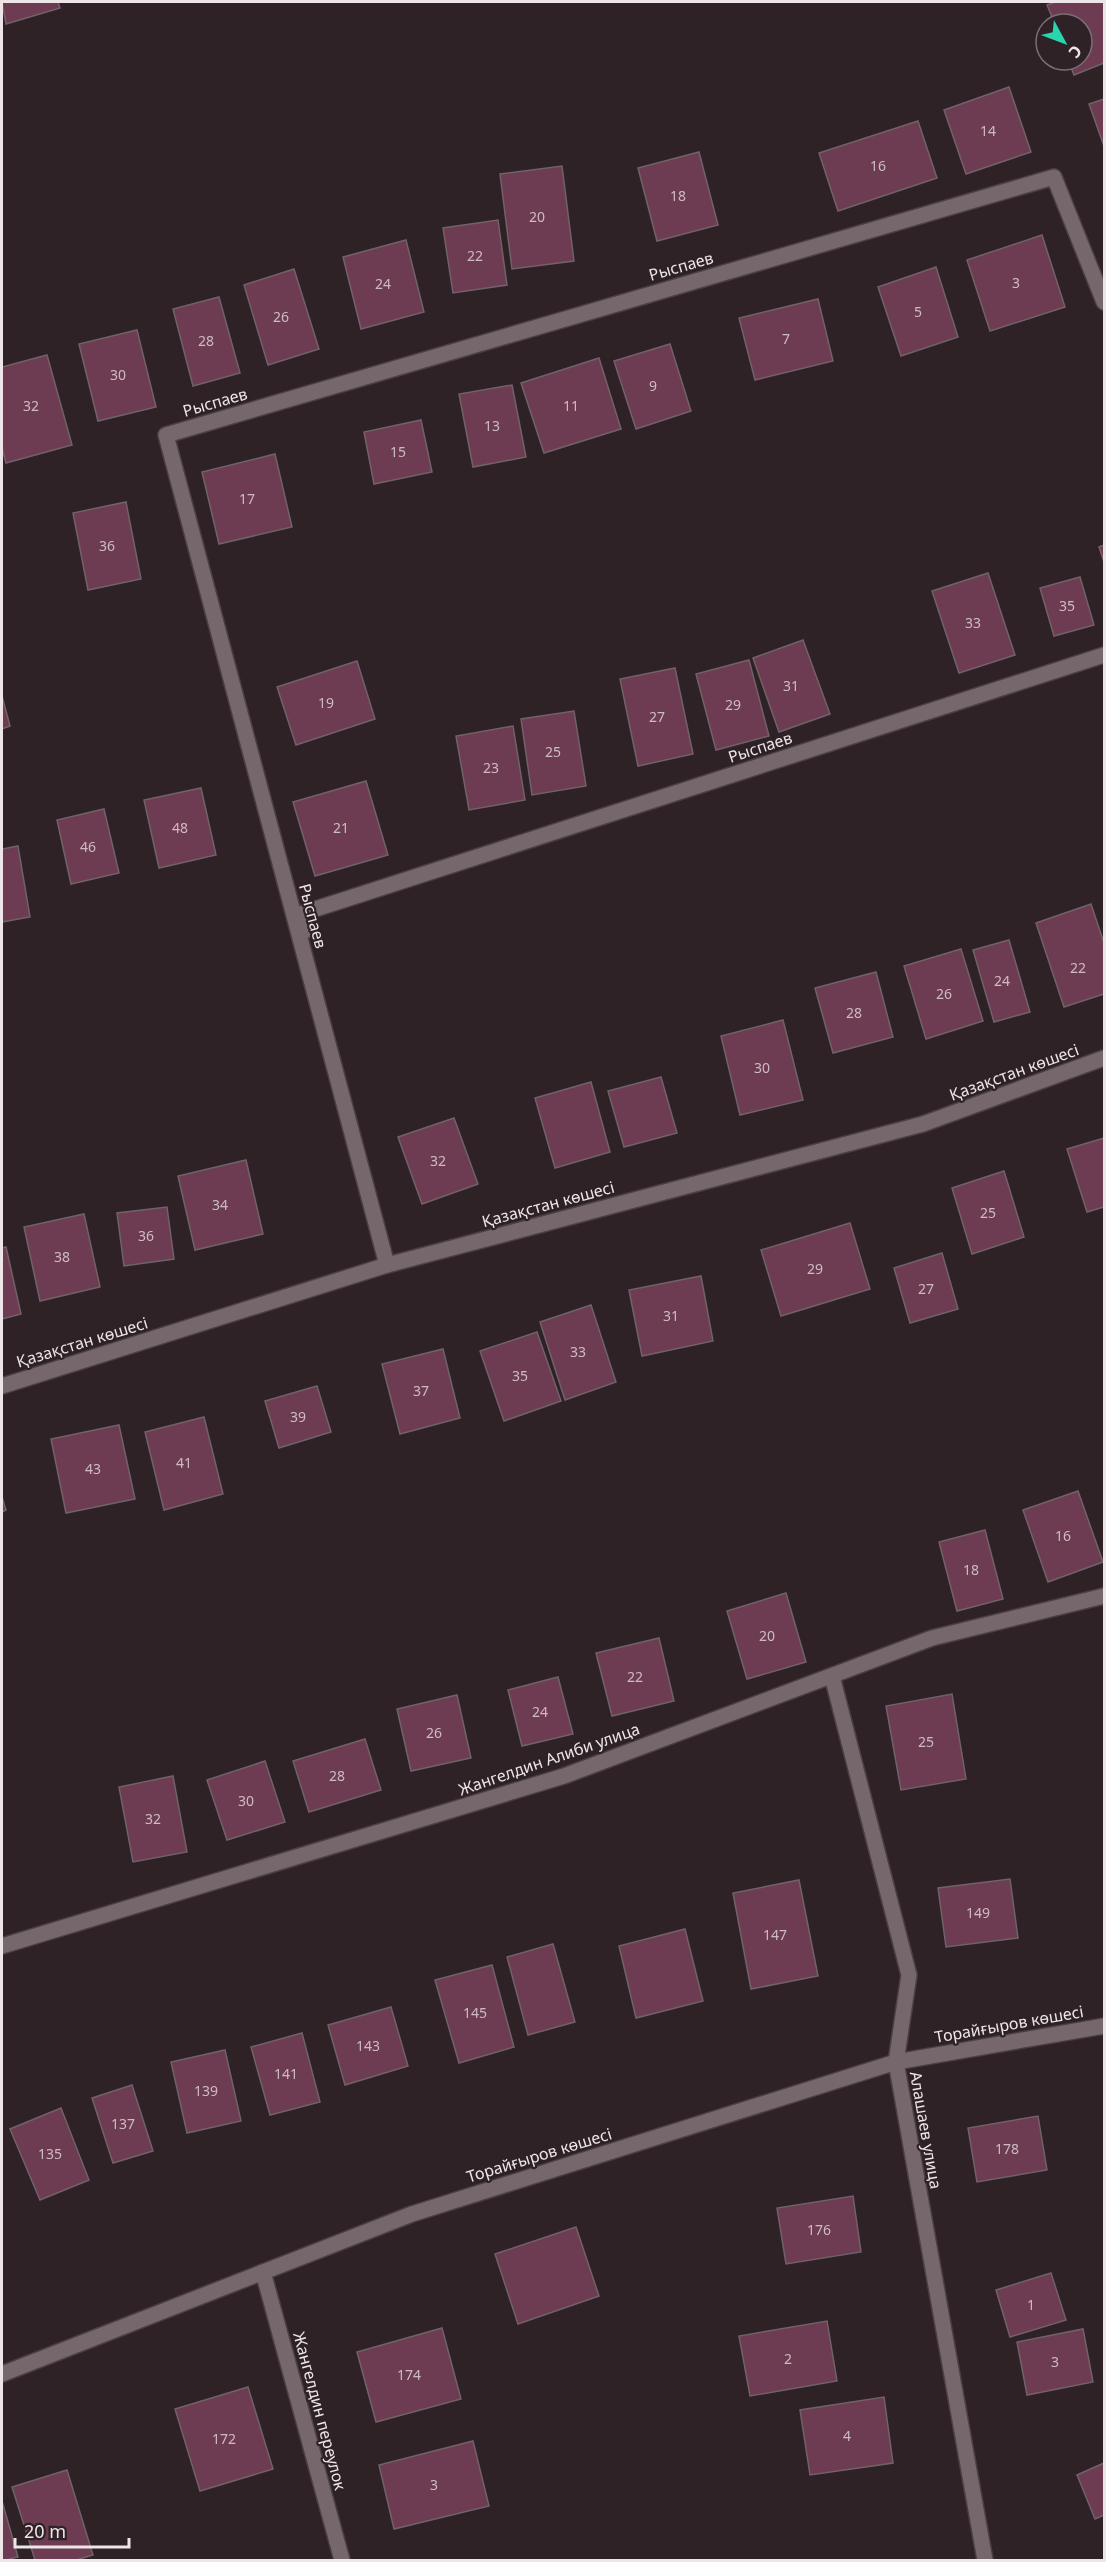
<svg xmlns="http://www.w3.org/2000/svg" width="1106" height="2562" viewBox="0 0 1106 2562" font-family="'Noto Sans',sans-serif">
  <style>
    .building { fill: #6d3c52; stroke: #706268; stroke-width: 1.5 }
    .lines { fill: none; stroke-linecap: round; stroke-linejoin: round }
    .street-casing { stroke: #4a3f44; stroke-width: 18 }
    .secondary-casing { stroke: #4a3f44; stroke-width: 18 }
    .street { stroke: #76676d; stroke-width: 15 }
    .secondary { stroke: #76676d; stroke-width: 15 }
    .labels { text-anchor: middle; stroke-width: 4.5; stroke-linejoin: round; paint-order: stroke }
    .number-label { font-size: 14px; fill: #cdbbc2 }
    .street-label { font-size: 16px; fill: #ede5e8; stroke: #2e2227 }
  </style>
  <rect width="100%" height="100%" fill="#2e2227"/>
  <g class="building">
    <polygon points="2,2 58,2 60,8 6,24"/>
    <polygon points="1056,2 1104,2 1104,63 1074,75 1068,60 1082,60 1082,24 1055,24 1047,5"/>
    <polygon points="1009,87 1031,152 966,174 944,110"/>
    <polygon points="1104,99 1104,146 1089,104"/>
    <polygon points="918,121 937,178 838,211 819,153"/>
    <polygon points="699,152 718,225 657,241 638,168"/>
    <polygon points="562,166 574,261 512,269 500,174"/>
    <polygon points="498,220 507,285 453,293 443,228"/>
    <polygon points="1042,235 1065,307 990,331 967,260"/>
    <polygon points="406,240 424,312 361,329 343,257"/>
    <polygon points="936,267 958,337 901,356 878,287"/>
    <polygon points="294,269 319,349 268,365 244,285"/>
    <polygon points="219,297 240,373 193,386 173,309"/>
    <polygon points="818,299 833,361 755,380 739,318"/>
    <polygon points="137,330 156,407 98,421 79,344"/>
    <polygon points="670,344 691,411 636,429 614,361"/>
    <polygon points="47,355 72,445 6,463 2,448 2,367"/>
    <polygon points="599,358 621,429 544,453 521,383"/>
    <polygon points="512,385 526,457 473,467 459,394"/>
    <polygon points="421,420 432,472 374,484 364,432"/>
    <polygon points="275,454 292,527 219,544 202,472"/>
    <polygon points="126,502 141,579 88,590 73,513"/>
    <polygon points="1104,545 1104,562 1099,547"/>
    <polygon points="988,573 1015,655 959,673 932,591"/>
    <polygon points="1080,577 1094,625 1054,636 1040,588"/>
    <polygon points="803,640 830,714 779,732 753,658"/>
    <polygon points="749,660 769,736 716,750 696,674"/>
    <polygon points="357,661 375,719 296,745 277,687"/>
    <polygon points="675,668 693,754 638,766 620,679"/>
    <polygon points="2,696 10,726 2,729"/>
    <polygon points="574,711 586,786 532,795 521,719"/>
    <polygon points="513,726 525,800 469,810 456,736"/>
    <polygon points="366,781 388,855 315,876 293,802"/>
    <polygon points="201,788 216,855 159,868 144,800"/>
    <polygon points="104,809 119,873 71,884 57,820"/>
    <polygon points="18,846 30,917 2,922 2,849"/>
    <polygon points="1091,904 1104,943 1104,994 1064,1007 1036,923"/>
    <polygon points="1009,940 1030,1012 994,1022 973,950"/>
    <polygon points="961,949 983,1021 926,1039 904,966"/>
    <polygon points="876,972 893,1037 833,1053 815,988"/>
    <polygon points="783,1020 803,1100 740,1115 721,1036"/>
    <polygon points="661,1077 677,1133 624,1147 608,1091"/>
    <polygon points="591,1082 610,1152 555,1168 535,1098"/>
    <polygon points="454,1118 478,1184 422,1204 398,1137"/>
    <polygon points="1104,1138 1104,1207 1087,1212 1067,1149"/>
    <polygon points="246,1160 263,1234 195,1250 178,1176"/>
    <polygon points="1004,1171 1024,1237 972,1254 952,1188"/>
    <polygon points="167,1207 174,1259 124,1266 117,1213"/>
    <polygon points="84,1214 100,1287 40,1301 24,1227"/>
    <polygon points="850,1223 870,1289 781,1316 761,1250"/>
    <polygon points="6,1247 21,1314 2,1319 2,1248"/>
    <polygon points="942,1253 958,1309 910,1323 894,1268"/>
    <polygon points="701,1276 713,1341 642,1356 629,1290"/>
    <polygon points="591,1305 616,1382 565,1400 540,1322"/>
    <polygon points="537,1332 561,1401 504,1421 480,1351"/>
    <polygon points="443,1349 460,1418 400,1434 382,1364"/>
    <polygon points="317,1386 331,1432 279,1448 265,1401"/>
    <polygon points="204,1417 223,1494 164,1510 145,1432"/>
    <polygon points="119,1425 135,1499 66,1513 51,1439"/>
    <polygon points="1078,1491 1103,1562 1048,1582 1023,1510"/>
    <polygon points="2,1497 6,1510 2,1512"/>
    <polygon points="985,1530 1003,1599 957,1611 939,1542"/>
    <polygon points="786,1593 806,1662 747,1679 727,1611"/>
    <polygon points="659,1638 674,1701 612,1716 596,1653"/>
    <polygon points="558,1677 573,1734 522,1746 508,1690"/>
    <polygon points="952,1694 966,1779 901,1790 886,1706"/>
    <polygon points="457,1695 471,1758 411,1771 397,1709"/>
    <polygon points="365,1739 381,1790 309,1812 293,1761"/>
    <polygon points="265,1761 285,1822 227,1840 207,1780"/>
    <polygon points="173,1776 187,1852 133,1862 119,1787"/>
    <polygon points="1010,1879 1018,1938 946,1947 938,1888"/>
    <polygon points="799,1880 818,1976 751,1989 733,1893"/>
    <polygon points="685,1929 703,2001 636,2018 619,1946"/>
    <polygon points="553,1944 575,2022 528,2035 507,1957"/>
    <polygon points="492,1965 514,2047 459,2063 435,1980"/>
    <polygon points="391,2007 408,2066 345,2085 328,2025"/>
    <polygon points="302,2033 320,2102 270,2115 251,2047"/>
    <polygon points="225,2050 241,2121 187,2133 171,2062"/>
    <polygon points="132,2085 153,2151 113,2163 92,2098"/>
    <polygon points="61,2108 89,2180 40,2200 10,2129"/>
    <polygon points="1038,2116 1047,2170 977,2182 968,2128"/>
    <polygon points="853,2196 861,2252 786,2264 777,2208"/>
    <polygon points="576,2227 599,2296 518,2324 495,2254"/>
    <polygon points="1051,2273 1066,2320 1010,2337 996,2290"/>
    <polygon points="827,2321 837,2381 750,2396 739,2336"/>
    <polygon points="442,2328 461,2399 376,2422 357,2352"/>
    <polygon points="1083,2329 1093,2382 1027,2395 1017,2342"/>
    <polygon points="248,2387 273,2469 200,2491 175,2409"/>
    <polygon points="884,2397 893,2463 810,2475 800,2410"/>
    <polygon points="473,2441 489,2506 394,2529 379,2465"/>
    <polygon points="1104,2463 1104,2515 1095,2519 1077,2475"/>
    <polygon points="67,2470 93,2555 76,2560 35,2560 12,2487"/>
    <polygon points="2,2501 18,2557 5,2560 2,2560"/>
  </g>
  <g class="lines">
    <defs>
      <g id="street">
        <polyline points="307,930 303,913 1104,655"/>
        <polyline points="387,1265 166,435 1054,177 1104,302"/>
        <polyline points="2,1386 387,1265 923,1124 1104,1058"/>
        <polyline points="832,1676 909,1975 896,2062 985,2560"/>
        <polyline points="2,1946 564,1776 932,1638 1104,1596"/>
        <polyline points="263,2272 342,2560"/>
      </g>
      <polyline id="secondary" points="2,2374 412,2214 896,2062 1104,2026"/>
    </defs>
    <use href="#street" class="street-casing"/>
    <use href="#secondary" class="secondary-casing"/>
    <use href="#street" class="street"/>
    <use href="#secondary" class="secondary"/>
  </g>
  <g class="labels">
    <g class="number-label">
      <text x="988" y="136">14</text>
      <text x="878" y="171">16</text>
      <text x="678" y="201">18</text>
      <text x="537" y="222">20</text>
      <text x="475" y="261">22</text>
      <text x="1016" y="288">3</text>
      <text x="383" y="289">24</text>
      <text x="918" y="317">5</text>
      <text x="281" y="322">26</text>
      <text x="786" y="344">7</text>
      <text x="206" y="346">28</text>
      <text x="118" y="380">30</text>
      <text x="653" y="391">9</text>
      <text x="31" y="411">32</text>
      <text x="571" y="411">11</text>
      <text x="492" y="431">13</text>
      <text x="398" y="457">15</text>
      <text x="247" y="504">17</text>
      <text x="107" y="551">36</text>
      <text x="1067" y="611">35</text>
      <text x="973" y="628">33</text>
      <text x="791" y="691">31</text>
      <text x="326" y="708">19</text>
      <text x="733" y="710">29</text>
      <text x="657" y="722">27</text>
      <text x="553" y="757">25</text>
      <text x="491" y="773">23</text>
      <text x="180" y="833">48</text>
      <text x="341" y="833">21</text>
      <text x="88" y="852">46</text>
      <text x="1078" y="973">22</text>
      <text x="1002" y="986">24</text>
      <text x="944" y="999">26</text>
      <text x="854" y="1018">28</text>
      <text x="762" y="1073">30</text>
      <text x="438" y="1166">32</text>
      <text x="220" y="1210">34</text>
      <text x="988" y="1218">25</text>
      <text x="146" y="1241">36</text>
      <text x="62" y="1262">38</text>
      <text x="815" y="1274">29</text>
      <text x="926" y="1294">27</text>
      <text x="671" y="1321">31</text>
      <text x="578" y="1357">33</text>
      <text x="520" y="1381">35</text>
      <text x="421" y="1396">37</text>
      <text x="298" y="1422">39</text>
      <text x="184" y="1468">41</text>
      <text x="93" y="1474">43</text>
      <text x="1063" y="1541">16</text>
      <text x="971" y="1575">18</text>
      <text x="767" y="1641">20</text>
      <text x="635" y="1682">22</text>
      <text x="540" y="1717">24</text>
      <text x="434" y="1738">26</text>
      <text x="926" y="1747">25</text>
      <text x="337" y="1781">28</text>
      <text x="246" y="1806">30</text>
      <text x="153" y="1824">32</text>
      <text x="978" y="1918">149</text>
      <text x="775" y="1940">147</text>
      <text x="475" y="2018">145</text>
      <text x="368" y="2051">143</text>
      <text x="286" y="2079">141</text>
      <text x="206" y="2096">139</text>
      <text x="123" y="2129">137</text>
      <text x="1007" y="2154">178</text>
      <text x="50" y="2159">135</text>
      <text x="819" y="2235">176</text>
      <text x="1031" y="2310">1</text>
      <text x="788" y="2364">2</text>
      <text x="1055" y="2367">3</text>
      <text x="409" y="2380">174</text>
      <text x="847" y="2441">4</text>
      <text x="224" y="2444">172</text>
      <text x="434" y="2490">3</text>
    </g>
    <g class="street-label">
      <text transform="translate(681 266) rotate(-16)" y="6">Рыспаев</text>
      <text transform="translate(215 402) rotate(-16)" y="6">Рыспаев</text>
      <text transform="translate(760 747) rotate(-18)" y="6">Рыспаев</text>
      <text transform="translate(313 916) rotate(75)" y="6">Рыспаев</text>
      <text transform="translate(1014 1072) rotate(-20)" y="6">Қазақстан көшесі</text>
      <text transform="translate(548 1204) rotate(-15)" y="6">Қазақстан көшесі</text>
      <text transform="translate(82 1342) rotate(-17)" y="6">Қазақстан көшесі</text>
      <text transform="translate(549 1759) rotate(-19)" y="6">Жангелдин Алиби улица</text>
      <text transform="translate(1009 2024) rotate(-10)" y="6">Торайғыров көшесі</text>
      <text transform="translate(926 2130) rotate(80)" y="6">Алашаев улица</text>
      <text transform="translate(539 2155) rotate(-17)" y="6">Торайғыров көшесі</text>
      <text transform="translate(320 2411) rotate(75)" y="6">Жангелдин переулок</text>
    </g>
  </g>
  <rect width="1106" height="2562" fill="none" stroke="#ede5e8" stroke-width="6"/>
  <g transform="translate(1064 42) rotate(131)"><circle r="28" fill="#2e2227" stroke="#7a7074" stroke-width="1.5"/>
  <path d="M0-4.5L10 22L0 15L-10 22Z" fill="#29d5ac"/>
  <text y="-9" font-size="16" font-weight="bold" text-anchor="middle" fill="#ede5e8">С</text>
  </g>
  <path d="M15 2538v9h114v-9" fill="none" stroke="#ede5e8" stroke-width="3"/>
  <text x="24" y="2538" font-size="18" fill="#ede5e8" stroke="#2e2227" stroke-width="4.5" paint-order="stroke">20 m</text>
</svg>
